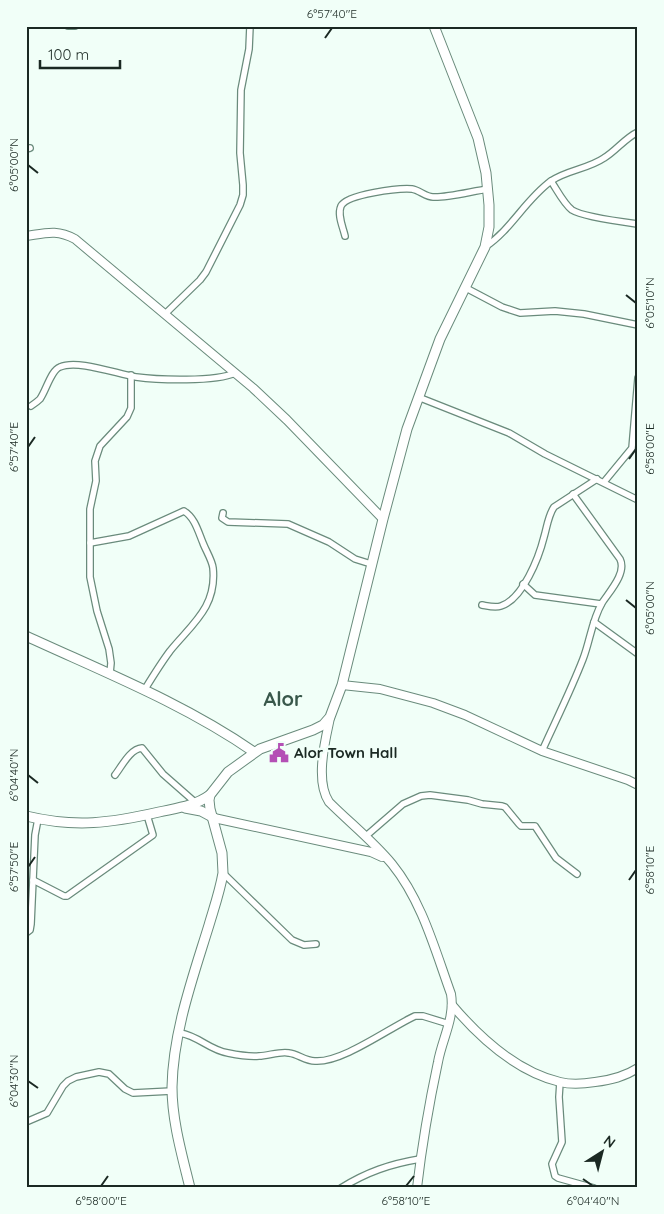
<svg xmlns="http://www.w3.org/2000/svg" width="664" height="1214" viewBox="0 0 664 1214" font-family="Quicksand,sans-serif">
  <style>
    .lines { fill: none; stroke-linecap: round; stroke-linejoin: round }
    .minor-casing { stroke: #6a8b7c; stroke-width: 8 }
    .tertiary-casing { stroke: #6a8b7c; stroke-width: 10 }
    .secondary-casing { stroke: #6a8b7c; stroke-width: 11 }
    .minor { stroke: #fff; stroke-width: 5.5 }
    .tertiary { stroke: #fff; stroke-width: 8 }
    .secondary { stroke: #fff; stroke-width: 9 }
    .ticks { fill: none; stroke: #1b2923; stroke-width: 2 }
    .labels { text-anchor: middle; stroke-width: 5; stroke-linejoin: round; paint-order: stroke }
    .poi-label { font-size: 15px; font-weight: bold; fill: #1b2923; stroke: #f1fff8; text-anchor: start }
    .district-label { font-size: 20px; font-weight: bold; fill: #39584b; stroke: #f1fff8 }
    .neatline { fill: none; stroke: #1b2923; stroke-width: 2 }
    .ticks-label { font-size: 12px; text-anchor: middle; fill: #1b2923 }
  </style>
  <rect width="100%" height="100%" fill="#f1fff8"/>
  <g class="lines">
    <defs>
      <g id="minor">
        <polyline points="68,26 75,26"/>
        <polyline points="26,149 30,148"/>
        <path d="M551,181C557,190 564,204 572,210C583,217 623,222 638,224"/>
        <path d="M345,236C343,227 337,215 341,206C347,194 399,188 412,189C419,190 426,197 433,197C446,198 473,191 488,189"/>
        <path d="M485,247C511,230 525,200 551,181C567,170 588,169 604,158C616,151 625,138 638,132"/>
        <polyline points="466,288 502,307 520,313 555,311 584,314 638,325"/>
        <polyline points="165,314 200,280 206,272 240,205 243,195 243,185 240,153 241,90 249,49 250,26"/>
        <polyline points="418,397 509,433 545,454 638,500"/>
        <path d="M31,406C34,404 37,402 40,399C46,391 51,370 60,367C77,359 117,374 136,377C158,380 216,382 235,373"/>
        <polyline points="604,482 632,448 638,378"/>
        <polyline points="223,513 222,518 228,522 288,524 329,542 355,559 371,564"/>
        <path d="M90,543L129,536L184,511C195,518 198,531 203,543C206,551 212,560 213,568C217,607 192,624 170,651C161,663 153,676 145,689"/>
        <polyline points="523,584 535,595 601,604"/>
        <path d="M482,605C488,606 495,608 501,606C523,599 539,557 544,537C547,527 548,516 554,507L597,479"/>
        <polyline points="594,622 638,654"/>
        <polyline points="110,673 111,663 109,649 97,611 90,577 90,509 96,481 95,461 100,446 127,417 131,408 131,375"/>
        <path d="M542,751C556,720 571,690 583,659C590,641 592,620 602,603C609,592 627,573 620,559L573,494"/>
        <path d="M115,775C122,766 130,749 142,748L163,774L196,803"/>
        <polyline points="366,836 403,804 421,796 430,795 468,800 482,804 502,806 505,807 519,824 521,826 535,826 556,858 577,874"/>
        <polyline points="223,873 292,940 304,945 316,944"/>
        <polyline points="33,880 64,896 67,896 153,835 147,815"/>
        <polyline points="26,933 30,930 31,924 35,835 38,819"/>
        <path d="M180,1033C199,1036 209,1050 228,1053C238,1055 249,1057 259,1056C268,1056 280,1051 289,1053C298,1054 305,1061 315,1061C342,1063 389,1028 415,1016H423L449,1024"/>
        <polyline points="560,1082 559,1097 562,1142 552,1164 555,1176 558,1178 594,1188"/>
        <polyline points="26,1122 47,1113 63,1086 68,1081 76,1077 99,1072 109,1074 125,1089 133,1093 172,1091"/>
        <path d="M341,1188C367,1172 390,1164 420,1159"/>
      </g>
      <g id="tertiary">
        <path d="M26,236C46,233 57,229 75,239L253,388L287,420L383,519"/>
        <polyline points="342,685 380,689 433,703 465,715 542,751 628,780 638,785"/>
        <path d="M330,718C325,741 315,781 329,802C350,823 373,841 392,864C422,901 435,950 451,994C455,1018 442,1039 438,1062C429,1104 422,1145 417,1188"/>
        <polyline points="214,818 371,852 382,857"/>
        <path d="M452,1005C480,1038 518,1072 560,1082C572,1085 583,1084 595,1082C611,1080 624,1077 638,1068"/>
      </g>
      <g id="secondary">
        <path d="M26,636C104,672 183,703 254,752"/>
        <polyline points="185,808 201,811 214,818"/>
        <path d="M26,816C76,828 111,823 159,812C177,808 195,806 210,795"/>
        <path d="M190,1188C182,1155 172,1121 172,1087C173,1032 193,977 209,925C214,908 220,891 223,873L222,853L210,809L209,800L210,795L228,772L260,749L313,730L323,725L330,717L342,685L383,519L407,429L440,339L485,247L489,227V205L486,173L478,138L434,26"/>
      </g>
    </defs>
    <use href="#minor" class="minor-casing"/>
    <use href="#tertiary" class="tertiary-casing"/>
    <use href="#secondary" class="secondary-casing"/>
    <use href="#minor" class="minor"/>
    <use href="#tertiary" class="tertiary"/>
    <use href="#secondary" class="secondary"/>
  </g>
  <path class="ticks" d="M325,38L332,28M28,165L38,173M626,295L636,303M28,447L35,437M629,459L636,449M626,600L636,608M28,775L38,783M28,867L35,857M629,880L636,870M28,1081L38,1088M583,1179L593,1186M101,1186L108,1176M406,1186L414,1176"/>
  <defs>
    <symbol id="civic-bare" viewBox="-9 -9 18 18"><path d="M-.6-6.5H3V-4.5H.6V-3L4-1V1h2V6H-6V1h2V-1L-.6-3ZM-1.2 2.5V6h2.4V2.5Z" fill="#b44fb5" stroke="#f1fff8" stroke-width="2.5" paint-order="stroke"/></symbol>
  </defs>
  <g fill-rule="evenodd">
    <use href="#civic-bare" x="265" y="739" width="28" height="28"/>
  </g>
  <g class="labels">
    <g class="poi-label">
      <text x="294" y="758">Alor Town Hall</text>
    </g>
    <g class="district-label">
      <text x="283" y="706">Alor</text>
    </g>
  </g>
  <rect width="664" height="1214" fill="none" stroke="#f1fff8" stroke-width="55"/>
  <g transform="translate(602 1152) rotate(36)" stroke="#f1fff8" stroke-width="4" paint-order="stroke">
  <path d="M0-4L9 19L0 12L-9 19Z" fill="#1b2923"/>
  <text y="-8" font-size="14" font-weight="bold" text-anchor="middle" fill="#1b2923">N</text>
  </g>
  <path d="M40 60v8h80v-8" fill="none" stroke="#1b2923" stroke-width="2.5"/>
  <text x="48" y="60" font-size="15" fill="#1b2923" stroke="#f1fff8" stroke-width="4" paint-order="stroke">100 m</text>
  <rect x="28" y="28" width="608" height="1158" class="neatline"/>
  <g class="ticks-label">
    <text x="332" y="18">6°57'40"E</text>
    <text transform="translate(14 165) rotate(-90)" y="4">6°05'00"N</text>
    <text transform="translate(650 303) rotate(-90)" y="4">6°05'10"N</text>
    <text transform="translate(14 447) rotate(-90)" y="4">6°57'40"E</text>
    <text transform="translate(650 449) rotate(-90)" y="4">6°58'00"E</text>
    <text transform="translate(650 608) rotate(-90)" y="4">6°05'00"N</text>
    <text transform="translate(14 775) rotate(-90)" y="4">6°04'40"N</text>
    <text transform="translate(14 867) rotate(-90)" y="4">6°57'50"E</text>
    <text transform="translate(650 870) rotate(-90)" y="4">6°58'10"E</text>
    <text transform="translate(14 1081) rotate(-90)" y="4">6°04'30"N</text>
    <text x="101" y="1205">6°58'00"E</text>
    <text x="406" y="1205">6°58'10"E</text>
    <text x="593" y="1205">6°04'40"N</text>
  </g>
</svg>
